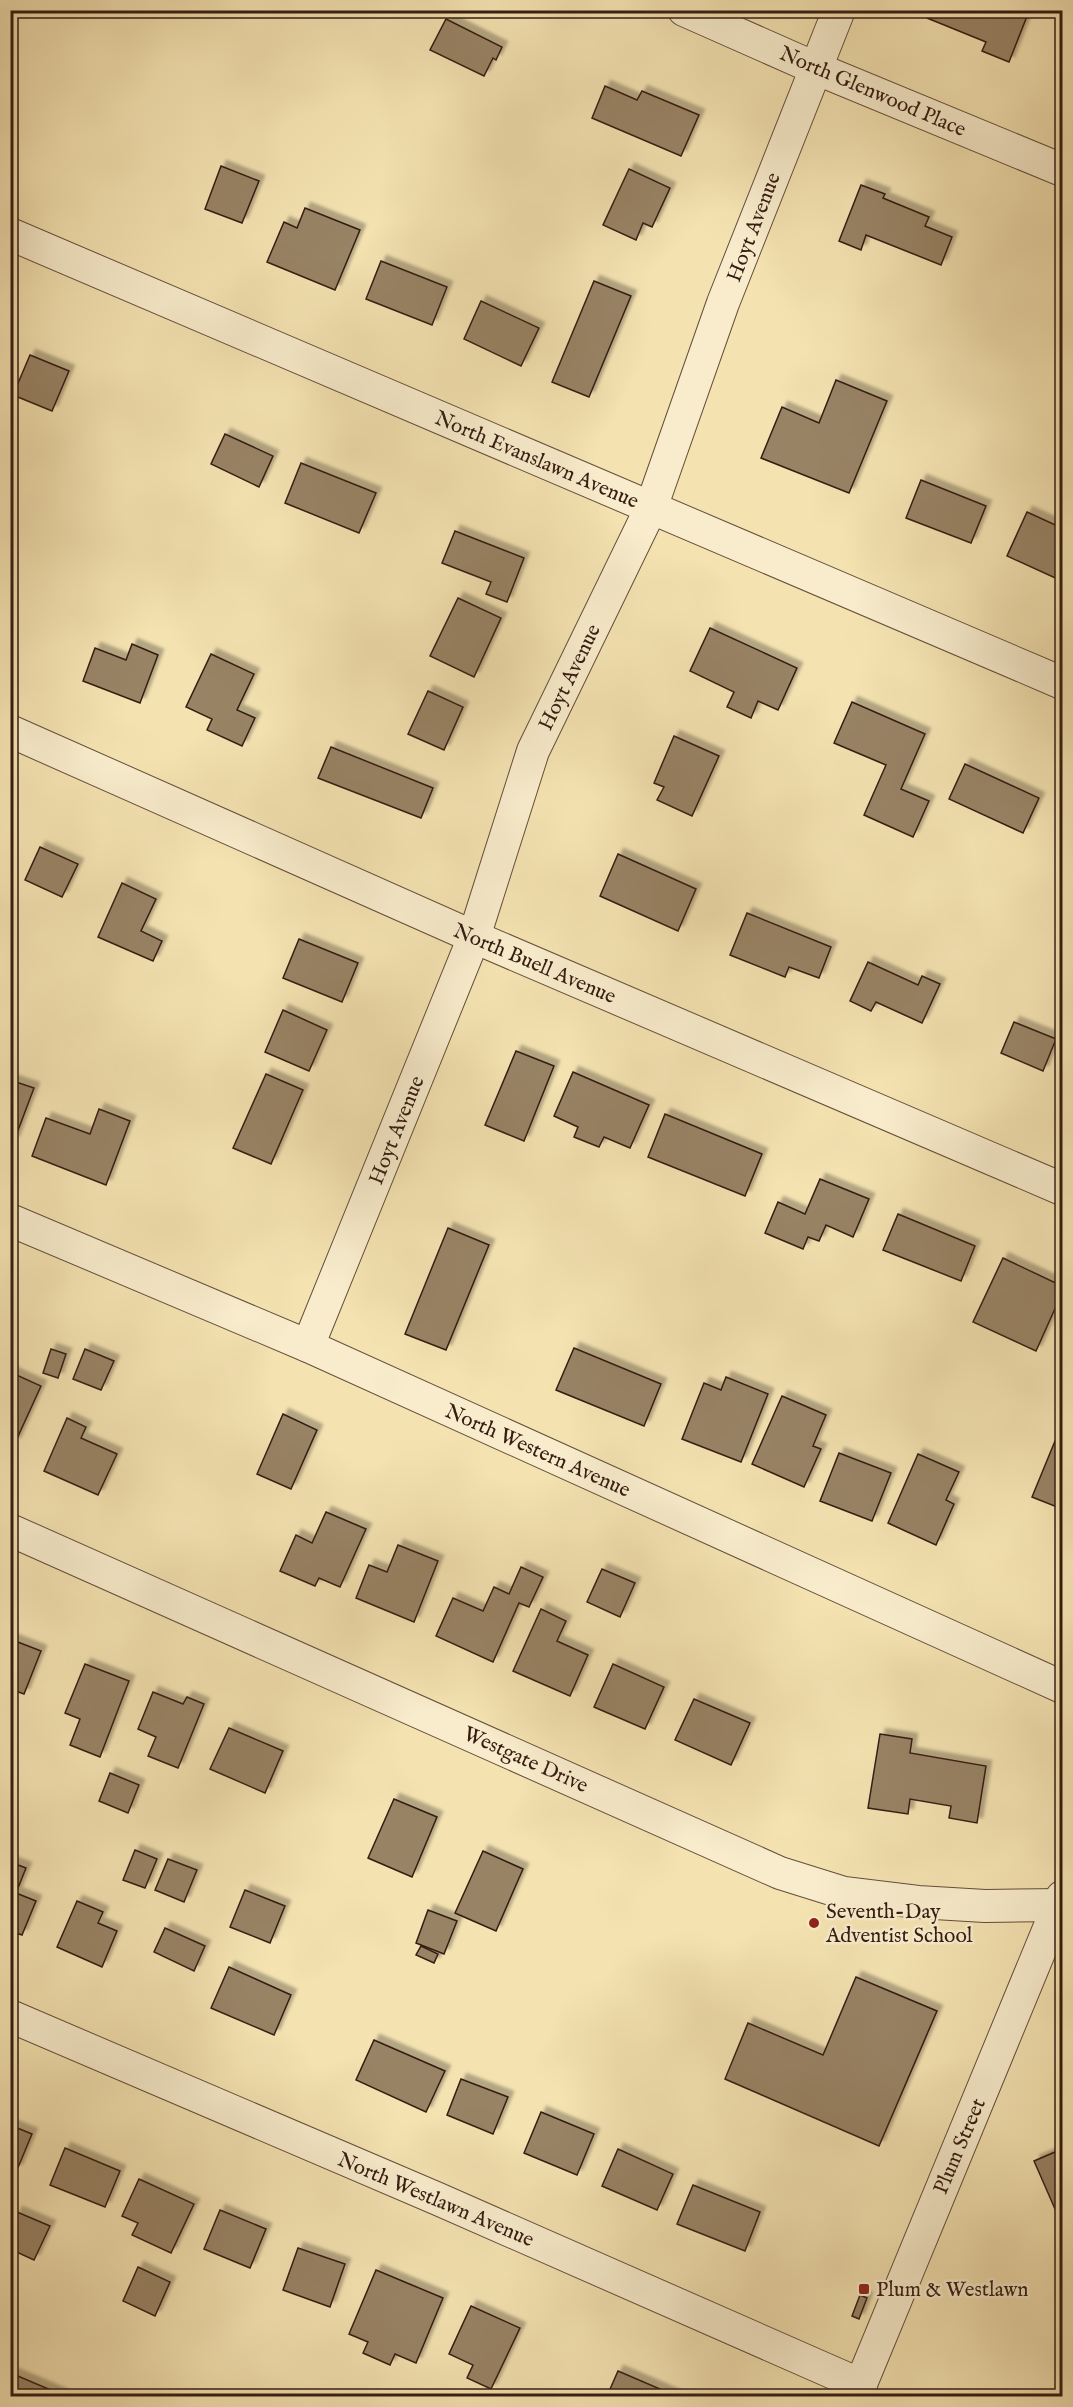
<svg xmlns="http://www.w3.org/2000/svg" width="1073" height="2407" viewBox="0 0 1073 2407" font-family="'IM FELL English',serif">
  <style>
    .building { fill: #988365; stroke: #351c12; stroke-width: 1.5; filter: url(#shadow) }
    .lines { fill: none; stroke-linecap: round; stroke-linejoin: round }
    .minor-casing { stroke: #654e3a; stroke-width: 34 }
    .minor { stroke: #f8eccc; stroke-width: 32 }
    .poi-dot { fill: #8f2418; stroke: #f8eccc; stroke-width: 2 }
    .labels { text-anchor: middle; stroke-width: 5; stroke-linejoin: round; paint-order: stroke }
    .street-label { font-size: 21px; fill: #351c12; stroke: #f8eccc }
    .poi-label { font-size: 21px; fill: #351c12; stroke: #f8eccc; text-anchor: start }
  </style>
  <defs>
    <filter id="shadow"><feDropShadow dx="5.5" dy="-5.5" stdDeviation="1.5" flood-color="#0004"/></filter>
  </defs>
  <rect width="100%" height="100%" fill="#f4e2b1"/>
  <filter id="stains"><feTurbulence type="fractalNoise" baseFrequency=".00333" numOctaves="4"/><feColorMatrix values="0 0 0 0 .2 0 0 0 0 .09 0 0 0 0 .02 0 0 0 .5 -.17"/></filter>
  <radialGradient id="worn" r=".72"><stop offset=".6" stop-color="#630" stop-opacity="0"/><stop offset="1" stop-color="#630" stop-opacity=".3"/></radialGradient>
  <g class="building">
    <polygon points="930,10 1029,10 1029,11 1009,62 982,51 986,42 927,18"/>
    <polygon points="446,19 502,47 496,60 493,58 484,76 430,50"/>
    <polygon points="605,86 637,100 642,91 699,115 681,156 592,118"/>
    <polygon points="221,166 259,181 242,223 205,209"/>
    <polygon points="629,169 670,188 652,227 643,223 636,240 603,225"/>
    <polygon points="861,185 885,194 883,198 929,217 925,226 952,237 941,265 866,235 861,250 839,241"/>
    <polygon points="305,208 360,230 335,290 267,262 284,222 297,228"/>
    <polygon points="381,261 447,287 432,325 366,299"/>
    <polygon points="594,281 631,296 589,397 552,382"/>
    <polygon points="481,301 539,328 521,366 464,339"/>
    <polygon points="30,355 69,371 52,411 13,395"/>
    <polygon points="836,380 887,401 849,493 761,458 782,407 819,423"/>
    <polygon points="225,434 273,456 259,487 211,464"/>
    <polygon points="301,463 376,493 359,533 285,503"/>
    <polygon points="921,480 986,506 971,543 906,518"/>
    <polygon points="1027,512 1062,528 1062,581 1007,556"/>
    <polygon points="455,531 524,558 507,602 486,594 491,582 442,563"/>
    <polygon points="458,598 501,618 474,677 430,656"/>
    <polygon points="710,628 797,668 778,710 758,701 751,718 727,707 734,692 690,671"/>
    <polygon points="132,644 158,655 140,703 83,681 95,648 126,660"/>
    <polygon points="211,654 254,674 237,710 255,718 242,746 207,730 212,719 186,707"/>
    <polygon points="428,691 463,707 444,750 408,734"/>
    <polygon points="852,702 925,734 901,789 929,801 913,837 864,815 886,765 834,743"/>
    <polygon points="674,736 719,756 692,816 657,800 664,787 654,783"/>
    <polygon points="331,747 433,788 421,818 318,778"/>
    <polygon points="965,764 1039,798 1023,833 949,799"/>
    <polygon points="40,847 78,864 62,897 25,880"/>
    <polygon points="618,854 696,889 678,931 600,896"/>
    <polygon points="122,883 156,899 141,931 162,941 153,961 98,937"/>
    <polygon points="747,913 831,947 819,978 789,967 785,977 730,955"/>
    <polygon points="299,939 358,963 342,1002 283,978"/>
    <polygon points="868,962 918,985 922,976 940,984 922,1023 876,1002 871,1011 850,1001"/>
    <polygon points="283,1010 327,1030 309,1071 265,1052"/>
    <polygon points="1014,1022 1056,1039 1043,1071 1001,1053"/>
    <polygon points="516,1051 554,1066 524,1141 485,1125"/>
    <polygon points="573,1072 649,1105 630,1148 604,1137 599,1147 574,1137 578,1127 554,1116"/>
    <polygon points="266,1074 303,1090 271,1164 233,1148"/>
    <polygon points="1062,1076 1062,1094 1056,1092"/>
    <polygon points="10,1080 34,1088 14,1141 10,1140"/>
    <polygon points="99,1109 130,1121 106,1185 32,1156 46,1118 90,1134"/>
    <polygon points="665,1114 762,1154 745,1196 648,1157"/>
    <polygon points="820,1179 869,1199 853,1237 826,1225 819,1241 808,1237 803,1249 765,1233 778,1202 805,1214"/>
    <polygon points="898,1214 975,1246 961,1281 883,1250"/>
    <polygon points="448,1228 489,1245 446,1350 405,1334"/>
    <polygon points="1003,1258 1062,1286 1062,1293 1036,1351 973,1322"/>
    <polygon points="574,1348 661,1384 644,1426 556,1390"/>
    <polygon points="51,1349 66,1354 58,1378 43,1373"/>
    <polygon points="85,1349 114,1361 101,1390 73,1379"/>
    <polygon points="10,1372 41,1386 15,1443 10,1441"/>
    <polygon points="726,1377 768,1394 741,1462 682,1439 704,1383 721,1390"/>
    <polygon points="782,1396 826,1415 813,1446 821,1449 804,1487 752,1464"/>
    <polygon points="283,1414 317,1430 291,1489 257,1474"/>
    <polygon points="67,1418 86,1427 81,1438 117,1454 98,1495 44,1471"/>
    <polygon points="1055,1441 1062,1444 1062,1509 1032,1497"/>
    <polygon points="839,1453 891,1473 872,1521 820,1501"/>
    <polygon points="918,1454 959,1472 946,1500 954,1504 936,1545 888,1523"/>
    <polygon points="326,1512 366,1529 340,1587 319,1578 315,1586 280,1571 296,1535 312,1543"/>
    <polygon points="398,1545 438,1561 414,1622 356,1598 369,1565 387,1572"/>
    <polygon points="521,1567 543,1577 529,1607 519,1603 493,1662 436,1636 453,1598 483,1611 494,1587 509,1594"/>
    <polygon points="602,1569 635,1583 620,1617 587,1602"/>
    <polygon points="541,1609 566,1621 557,1641 588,1655 570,1696 513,1671"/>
    <polygon points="10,1639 41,1651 24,1694 10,1689"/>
    <polygon points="85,1664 129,1681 100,1757 70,1745 80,1719 65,1713"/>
    <polygon points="613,1664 664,1687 645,1729 594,1707"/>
    <polygon points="153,1692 183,1704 187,1697 204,1704 178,1768 148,1756 156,1737 138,1729"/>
    <polygon points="694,1699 750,1723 731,1765 675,1740"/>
    <polygon points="229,1728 283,1751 265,1793 210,1769"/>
    <polygon points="880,1734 912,1739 910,1753 986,1766 977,1823 949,1818 951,1806 910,1799 908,1814 868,1808"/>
    <polygon points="110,1773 139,1785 128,1813 99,1801"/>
    <polygon points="394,1799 437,1817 412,1877 368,1858"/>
    <polygon points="135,1850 157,1859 145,1888 123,1880"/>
    <polygon points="483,1851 523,1869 496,1931 455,1913"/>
    <polygon points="168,1859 197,1870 184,1902 155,1890"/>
    <polygon points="10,1862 26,1868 16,1893 36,1901 22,1935 10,1931"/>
    <polygon points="245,1890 285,1906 270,1943 230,1927"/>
    <polygon points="77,1901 103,1912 98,1923 117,1931 102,1967 57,1947"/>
    <polygon points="428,1910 457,1921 444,1954 416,1943"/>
    <polygon points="165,1928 205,1946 194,1971 154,1952"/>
    <polygon points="421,1946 438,1954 434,1963 416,1955"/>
    <polygon points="229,1967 291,1995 274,2035 211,2008"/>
    <polygon points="856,1977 937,2011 879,2146 725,2079 748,2023 823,2055"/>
    <polygon points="374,2040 445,2071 426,2112 356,2080"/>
    <polygon points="461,2079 508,2097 493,2134 447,2115"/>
    <polygon points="541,2112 594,2134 577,2175 524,2153"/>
    <polygon points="10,2125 32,2134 17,2170 10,2167"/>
    <polygon points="65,2148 120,2171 105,2207 50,2185"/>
    <polygon points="618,2149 673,2174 657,2210 602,2186"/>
    <polygon points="1062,2149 1062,2225 1034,2161"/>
    <polygon points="139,2179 194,2204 171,2253 132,2235 138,2223 122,2216"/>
    <polygon points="693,2185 760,2212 745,2251 677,2224"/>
    <polygon points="220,2210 266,2229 250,2268 204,2249"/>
    <polygon points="17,2212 50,2226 34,2260 10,2249 10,2226"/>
    <polygon points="298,2248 345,2264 330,2307 283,2290"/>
    <polygon points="138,2267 170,2282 155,2316 123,2301"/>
    <polygon points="376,2270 443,2298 416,2363 395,2354 390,2365 363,2353 368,2342 349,2334"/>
    <polygon points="860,2295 867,2298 859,2319 852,2316"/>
    <polygon points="471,2306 520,2328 491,2389 467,2378 473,2365 449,2354"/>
    <polygon points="618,2371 674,2395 674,2396 607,2396"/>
    <polygon points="13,2374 65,2396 10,2396 10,2381"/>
  </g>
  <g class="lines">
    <defs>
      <g id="minor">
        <polyline points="684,10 815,68 1062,170"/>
        <polyline points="10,234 1062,683"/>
        <polyline points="10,731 474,937 1062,1189"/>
        <polyline points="10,1220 308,1346 1062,1687"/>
        <polyline points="308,1346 474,937 533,751 651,508 723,303 839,10"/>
        <polyline points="10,1530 780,1873 844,1893 918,1902 985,1906 1062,1905"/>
        <polyline points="10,2016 438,2199 861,2385"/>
        <polyline points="856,2396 1062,1897"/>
      </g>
    </defs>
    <use href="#minor" class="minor-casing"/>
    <use href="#minor" class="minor"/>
  </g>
  <g class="poi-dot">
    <circle cx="814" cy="1923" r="6"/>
    <rect x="858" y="2283" width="12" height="12" rx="3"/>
  </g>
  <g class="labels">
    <g class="street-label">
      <text transform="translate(873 91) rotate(23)" y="7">North Glenwood Place</text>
      <text transform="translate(753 227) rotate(-69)" y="7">Hoyt Avenue</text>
      <text transform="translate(537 459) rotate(23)" y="7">North Evanslawn Avenue</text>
      <text transform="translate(569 677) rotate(-64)" y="7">Hoyt Avenue</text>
      <text transform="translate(535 963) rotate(23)" y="7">North Buell Avenue</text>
      <text transform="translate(396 1130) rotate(-68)" y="7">Hoyt Avenue</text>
      <text transform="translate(538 1450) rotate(24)" y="7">North Western Avenue</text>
      <text transform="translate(526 1759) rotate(24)" y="7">Westgate Drive</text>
      <text transform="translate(959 2146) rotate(-67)" y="7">Plum Street</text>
      <text transform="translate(436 2199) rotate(23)" y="7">North Westlawn Avenue</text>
    </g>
    <g class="poi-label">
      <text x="826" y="1918">Seventh-Day<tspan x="826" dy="24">Adventist School</tspan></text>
      <text x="876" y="2296">Plum &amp; Westlawn</text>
    </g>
  </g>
  <rect width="1073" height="2407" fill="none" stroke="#f4e2b1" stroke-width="36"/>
  <rect x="12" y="12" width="1049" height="2383" fill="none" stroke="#351c12" stroke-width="3"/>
  <rect x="18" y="18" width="1037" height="2371" fill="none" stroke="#351c12" stroke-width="1.5"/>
  <rect width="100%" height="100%" filter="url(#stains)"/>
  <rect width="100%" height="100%" fill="url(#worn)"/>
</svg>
